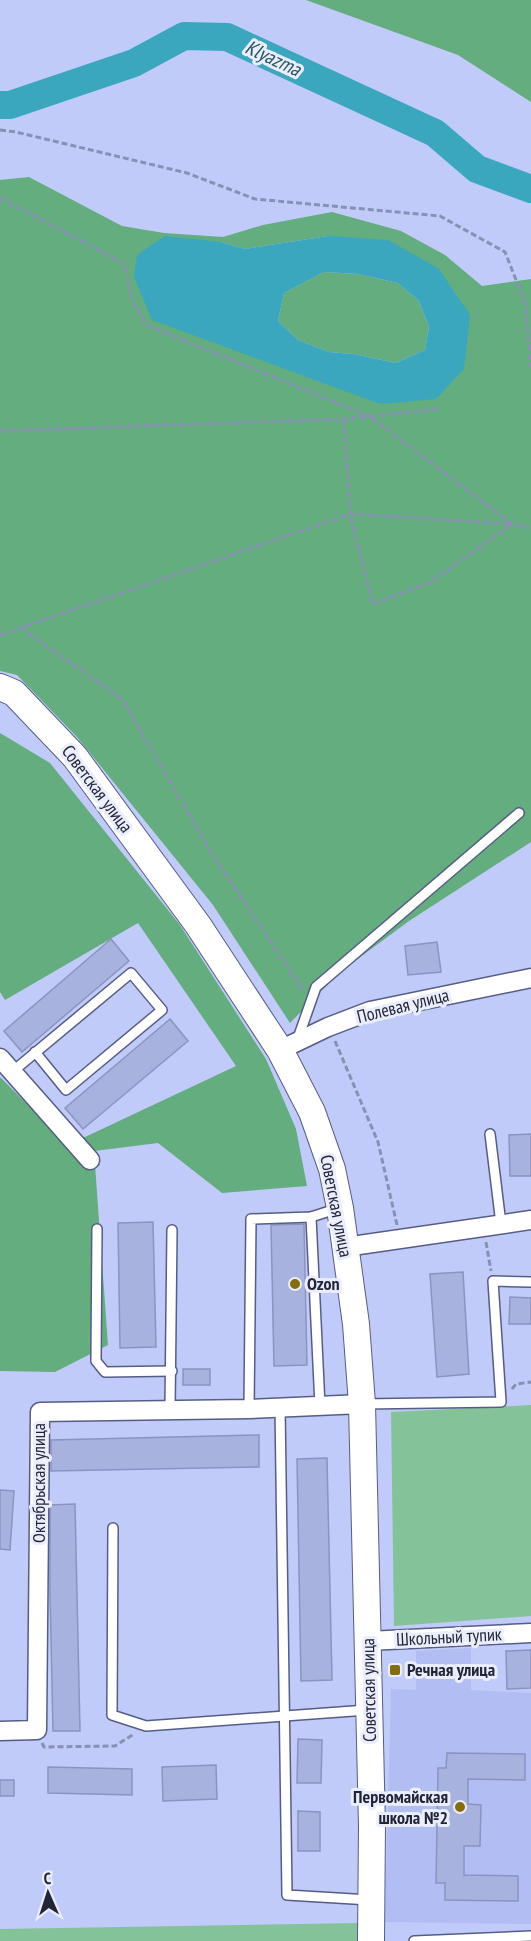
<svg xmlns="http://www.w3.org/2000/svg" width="531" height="1941" viewBox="0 0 531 1941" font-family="'PT Sans Narrow',sans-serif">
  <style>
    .built { fill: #b2bef3 }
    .green { fill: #84c399 }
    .forest { fill: #63ad7e; fill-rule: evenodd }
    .water { fill: #3aa7bf; fill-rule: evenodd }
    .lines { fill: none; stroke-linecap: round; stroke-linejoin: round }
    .river { stroke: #3aa7bf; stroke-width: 28 }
    .building { fill: #a8b2df; stroke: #8a94c0; stroke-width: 1.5 }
    .service-casing { stroke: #555d86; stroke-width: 12 }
    .minor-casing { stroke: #555d86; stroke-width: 21 }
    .secondary-casing { stroke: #555d86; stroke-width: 28 }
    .path { stroke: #8890b4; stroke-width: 3; stroke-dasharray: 6 3; stroke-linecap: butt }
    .service { stroke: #fff; stroke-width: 9 }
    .minor { stroke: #fff; stroke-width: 18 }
    .secondary { stroke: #fff; stroke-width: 26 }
    .poi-dot { fill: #836e0b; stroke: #eaedfc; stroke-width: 2 }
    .labels { text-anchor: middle; stroke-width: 6; stroke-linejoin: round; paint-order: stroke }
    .street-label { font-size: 18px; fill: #222537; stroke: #eaedfc }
    .poi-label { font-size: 18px; font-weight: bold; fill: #222537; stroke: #eaedfc; text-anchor: start }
    .water-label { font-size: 20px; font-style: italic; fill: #285661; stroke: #eaedfc }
  </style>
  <rect width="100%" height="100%" fill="#c0cbf9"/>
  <polygon class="built" points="471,1648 471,1690 531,1693 531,1924 385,1922 391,1689 416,1690 416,1651"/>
  <g class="green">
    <polygon points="531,1405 531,1616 394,1626 391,1412"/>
    <polygon points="359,1923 359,1941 0,1941 0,1929"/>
  </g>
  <g class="forest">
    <polygon points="306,0 531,0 531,102 458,55"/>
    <path d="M29,177L122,226L164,233L223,237L263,225L332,212L401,231L445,255L482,286L531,279V842L409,921L340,972L290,1023L213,905L77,737L17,675L0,671V180ZM328,236L470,315L380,404L137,255L221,242L245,249Z"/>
    <polygon points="324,272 358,274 398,283 419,301 429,327 425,350 396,363 353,354 329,352 298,340 278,321 284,293"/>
    <polygon points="0,733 50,763 180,925 266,1059 296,1129 307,1186 222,1193 158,1143 94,1151 108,1345 55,1372 0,1371 0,1077 68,1145 236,1066 138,923 5,1000 0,992"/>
  </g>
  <path class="water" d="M165,236L221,242L245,249L328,236L388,240L439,269L470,315L464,369L436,399L380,404L152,320L134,277L137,255ZM324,272L358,274L398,283L419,301L429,327L425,350L396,363L353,354L329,352L298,340L278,321L284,293Z"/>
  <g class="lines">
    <polyline class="river" points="0,105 10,105 134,63 184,36 227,37 435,133 477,169 531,189"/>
  </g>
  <g class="building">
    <polygon points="111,939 129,961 22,1052 4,1031"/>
    <polygon points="437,942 441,972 408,975 405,946"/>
    <polygon points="170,1019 188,1041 83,1129 65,1108"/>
    <polygon points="531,1134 531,1176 510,1176 509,1135"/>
    <polygon points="153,1222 156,1347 120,1348 118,1223"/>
    <polygon points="304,1224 307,1365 274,1366 271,1225"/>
    <polygon points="463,1272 469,1374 437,1377 430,1274"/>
    <polygon points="510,1297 531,1298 531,1324 509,1324"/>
    <rect x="183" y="1369" width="27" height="16"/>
    <polygon points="259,1435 259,1467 51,1471 51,1440"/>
    <polygon points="327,1458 332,1680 301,1681 297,1459"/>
    <polygon points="0,1490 14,1491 10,1550 0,1549"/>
    <polygon points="75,1504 80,1731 53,1731 50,1593 50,1505"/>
    <polygon points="531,1650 531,1688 507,1689 506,1651"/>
    <polygon points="298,1739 322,1740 321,1783 297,1783"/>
    <polygon points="447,1753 525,1754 525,1780 468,1779 468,1804 481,1805 480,1846 464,1846 464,1875 518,1876 518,1901 445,1900 445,1883 436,1883 438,1768 446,1768"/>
    <polygon points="216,1765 217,1799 163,1801 162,1767"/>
    <polygon points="48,1767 132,1769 132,1795 48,1793"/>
    <rect x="0" y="1780" width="14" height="16"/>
    <polygon points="298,1811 320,1812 320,1851 298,1851"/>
  </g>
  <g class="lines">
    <defs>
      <g id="service">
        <polyline points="297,1041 316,987 519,813"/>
        <polyline points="12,1072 131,973 162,1010 66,1090 35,1052"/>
        <polyline points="490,1134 501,1224"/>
        <polyline points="311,1217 320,1406"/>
        <polyline points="97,1229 96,1361 105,1372 172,1371"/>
        <polyline points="362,1404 501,1402 493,1281 531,1282"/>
        <polyline points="280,1407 287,1895 370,1900"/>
        <polyline points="170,1409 172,1230"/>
        <polyline points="249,1409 251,1219 311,1217 339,1208"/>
        <polyline points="113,1528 112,1715 146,1726 367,1710"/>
        <polyline points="414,1941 531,1936"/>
      </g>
      <g id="minor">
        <polyline points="280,1050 328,1027 370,1011 531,978"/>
        <polyline points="0,1058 90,1160"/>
        <polyline points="345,1247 531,1220"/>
        <polyline points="368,1641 531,1633"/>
        <polyline points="0,1731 37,1730 40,1412 249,1409 362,1404"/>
      </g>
      <polyline id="secondary" points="0,687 14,693 75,757 198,925 280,1050 312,1112 332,1169 340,1208 356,1324 362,1404 372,1826 371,1941"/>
    </defs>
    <use href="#service" class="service-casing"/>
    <use href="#minor" class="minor-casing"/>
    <use href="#secondary" class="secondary-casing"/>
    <g class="path">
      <polyline points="0,130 16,132 187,173 255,199 440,216 505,252 526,305 531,369"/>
      <polyline points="0,198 125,264 131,297 146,325 369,416 512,524 531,528"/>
      <polyline points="344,419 350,514 373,604 431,582 511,525"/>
      <polyline points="0,431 344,419 438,409"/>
      <polyline points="21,628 122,699 214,857 303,990"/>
      <polyline points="0,635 350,514 510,524"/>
      <polyline points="335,1041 378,1142 397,1225"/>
      <polyline points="486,1242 491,1271"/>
      <polyline points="512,1389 516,1384 531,1382"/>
      <polyline points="42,1743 44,1747 115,1746 134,1734"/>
    </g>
    <use href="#service" class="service"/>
    <use href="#minor" class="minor"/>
    <use href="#secondary" class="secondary"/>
  </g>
  <g class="poi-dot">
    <circle cx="295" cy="1284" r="6"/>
    <rect x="389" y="1664" width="12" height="12" rx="3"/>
    <circle cx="460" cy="1807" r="6"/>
  </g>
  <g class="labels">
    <g class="street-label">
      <text transform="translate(97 789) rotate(53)" y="6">Советская улица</text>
      <text transform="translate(403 1006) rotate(-14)" y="6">Полевая улица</text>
      <text transform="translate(336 1206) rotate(79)" y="6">Советская улица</text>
      <text transform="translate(39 1483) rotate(-90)" y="6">Октябрьская улица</text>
      <text transform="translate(449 1637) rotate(-3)" y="6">Школьный тупик</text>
      <text transform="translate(369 1690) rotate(-91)" y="6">Советская улица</text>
    </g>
    <g class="poi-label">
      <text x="307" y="1290">Ozon</text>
      <text x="407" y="1676">Речная улица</text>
      <text x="448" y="1803" text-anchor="end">Первомайская<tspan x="448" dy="21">школа №2</tspan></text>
    </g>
    <g class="water-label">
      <text transform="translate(273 58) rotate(25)" y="7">Klyazma</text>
    </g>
  </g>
  <g transform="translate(48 1893) rotate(357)" stroke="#eaedfc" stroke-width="4.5" paint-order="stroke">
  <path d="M0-4.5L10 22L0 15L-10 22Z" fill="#222537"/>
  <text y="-9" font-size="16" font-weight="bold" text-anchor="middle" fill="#222537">С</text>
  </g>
</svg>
